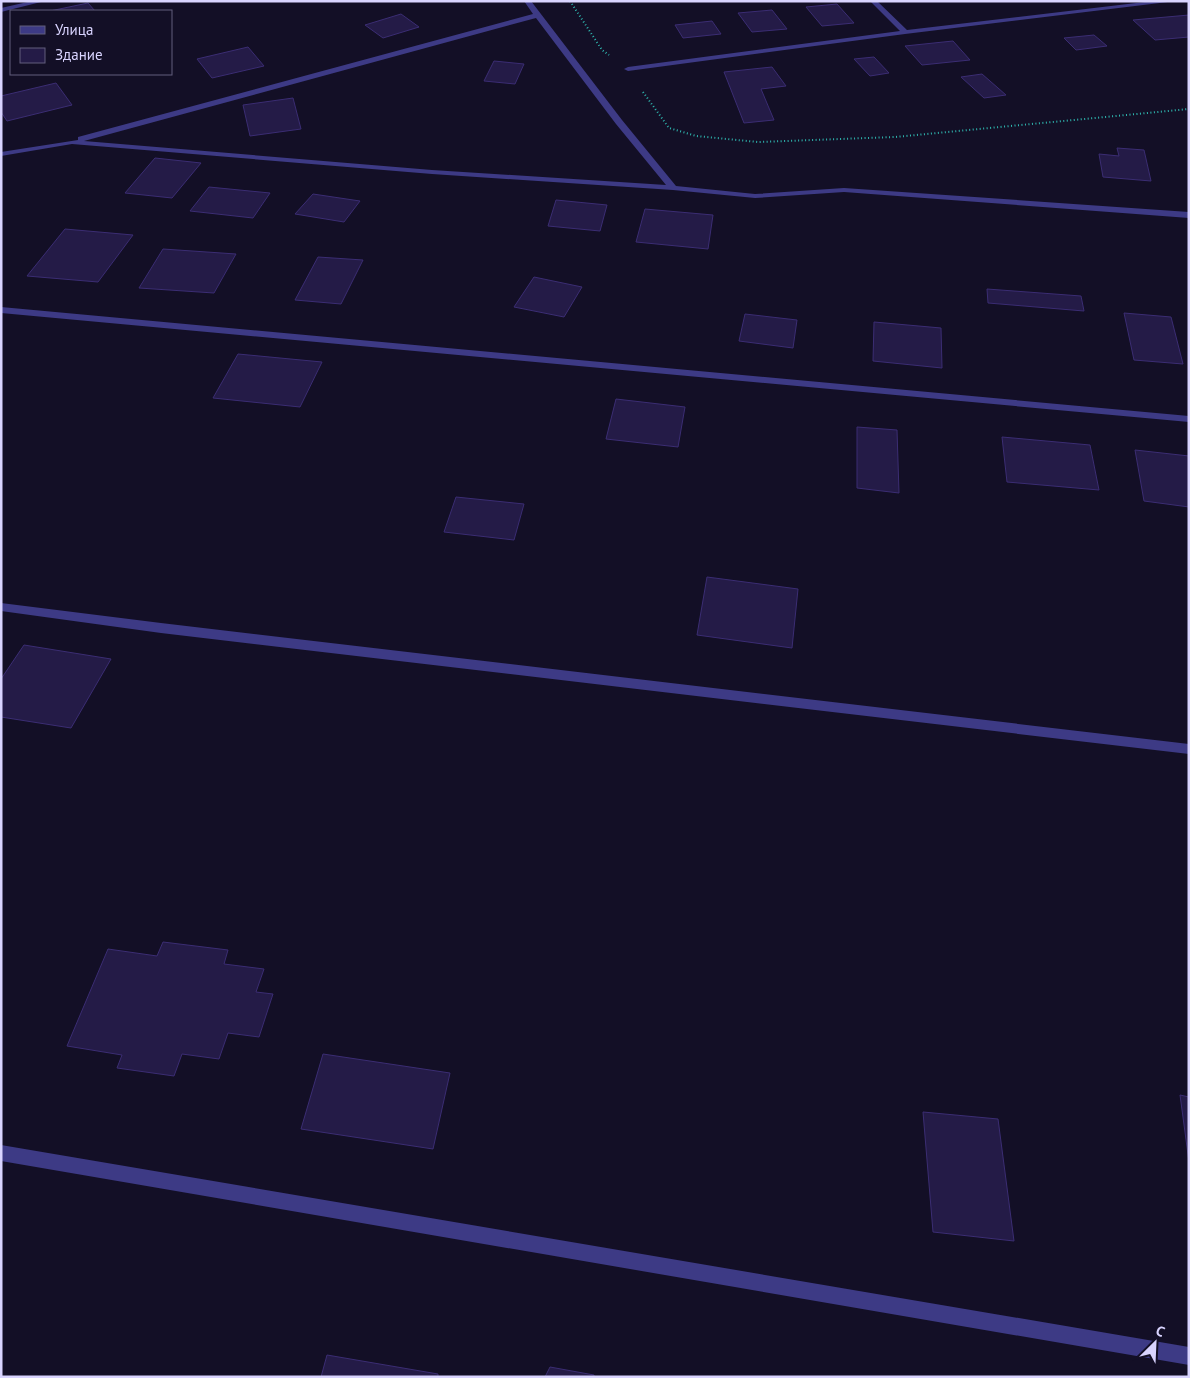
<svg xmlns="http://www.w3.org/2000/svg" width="1190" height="1378" viewBox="0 0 1190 1378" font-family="'PT Sans',sans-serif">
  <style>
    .building { fill: #241b47; stroke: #3b2d73 }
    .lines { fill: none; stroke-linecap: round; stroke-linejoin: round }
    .path { stroke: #2fb8b0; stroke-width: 2; stroke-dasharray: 1 2.5; stroke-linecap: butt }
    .minor { fill: #3d3a85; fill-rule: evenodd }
  </style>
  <rect width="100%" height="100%" fill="#130f26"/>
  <g class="building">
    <polygon points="88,3 95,11 50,11"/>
    <polygon points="837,4 854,23 822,26 806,7"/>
    <polygon points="772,10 787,29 752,32 738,13"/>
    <polygon points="401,14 419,27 383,38 365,25"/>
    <polygon points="1189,15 1189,37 1155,40 1133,20"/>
    <polygon points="712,21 721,34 683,38 675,25"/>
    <polygon points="1094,35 1107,46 1076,50 1064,38"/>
    <polygon points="953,41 970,60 922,65 905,46"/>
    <polygon points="248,47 264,66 212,78 197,59"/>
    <polygon points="874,57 889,73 870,76 854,59"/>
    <polygon points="494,61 524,64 515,84 484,81"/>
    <polygon points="772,67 786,86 761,89 774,120 744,123 724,72"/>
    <polygon points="982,74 1006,95 984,98 961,77"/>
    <polygon points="56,83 72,105 7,121 1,112 1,96"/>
    <polygon points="293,98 301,129 250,136 243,105"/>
    <polygon points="1117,148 1144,150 1151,181 1103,177 1099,154 1119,156"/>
    <polygon points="155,158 201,163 172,198 125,193"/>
    <polygon points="209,187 270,193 253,218 190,211"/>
    <polygon points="313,194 360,201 344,222 295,214"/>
    <polygon points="556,200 607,205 600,231 548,226"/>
    <polygon points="645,209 713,215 708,249 636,242"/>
    <polygon points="65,229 133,235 98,282 27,276"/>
    <polygon points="163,249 236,254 214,293 139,288"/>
    <polygon points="318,257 363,260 341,304 295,300"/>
    <polygon points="534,277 582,287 564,317 514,307"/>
    <polygon points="987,289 1081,296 1084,311 988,303"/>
    <polygon points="1124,313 1171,317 1183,364 1134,360"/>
    <polygon points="745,314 797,320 793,348 739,341"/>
    <polygon points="874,322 941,328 942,368 873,361"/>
    <polygon points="238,354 322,362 300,407 213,398"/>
    <polygon points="616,399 685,407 678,447 606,439"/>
    <polygon points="857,427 897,430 899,493 857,488"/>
    <polygon points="1002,437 1090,445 1099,490 1007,482"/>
    <polygon points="1135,450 1189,456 1189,507 1144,501"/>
    <polygon points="456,497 524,504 514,540 444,532"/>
    <polygon points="707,577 798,589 792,648 697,635"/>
    <polygon points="24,645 111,659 71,728 1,717 1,679"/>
    <polygon points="163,942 228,950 224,964 264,969 256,992 273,994 259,1037 228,1033 219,1059 182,1054 174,1076 117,1068 122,1055 67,1046 108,949 157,956"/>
    <polygon points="323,1054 450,1073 433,1149 301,1129"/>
    <polygon points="1180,1095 1189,1097 1189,1162"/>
    <polygon points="923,1112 998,1119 1014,1241 933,1232"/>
    <polygon points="327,1355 438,1374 438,1377 321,1377"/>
    <polygon points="550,1367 594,1375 594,1377 545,1377"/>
  </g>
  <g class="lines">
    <g class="path">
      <polyline points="570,1 602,50 609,55"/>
      <polyline points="643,92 669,128 696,136 758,142 895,137 1189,109"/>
    </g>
    <g class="minor">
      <polygon points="32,1 45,1 1,12 1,8"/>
      <path d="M524,1H531L622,120L676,186L755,194L844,188L1189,212V218L844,192L755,198L673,190L432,174L72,144L1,156V152L78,140V137L533,14ZM536,18L616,124L666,185L432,170L84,141Z"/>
      <polygon points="870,1 877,1 907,30 1153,1 1176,1 905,34 628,71 624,69 628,67 900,31"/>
      <polygon points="1,307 1189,416 1189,422 1,313"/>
      <polygon points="1,603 161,623 1189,744 1189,754 161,633 1,611"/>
      <polygon points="1,1145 1189,1347 1189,1365 1,1161"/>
    </g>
  </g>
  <rect width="1190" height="1378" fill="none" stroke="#d9d4ff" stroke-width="5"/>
  <rect x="10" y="10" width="162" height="65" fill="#130f26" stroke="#625e7d"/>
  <rect x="20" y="26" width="25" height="8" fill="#3d3a85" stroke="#625e7d"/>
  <text x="55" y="35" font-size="15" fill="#d9d4ff">Улица</text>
  <rect x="20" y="48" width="25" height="15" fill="#241b47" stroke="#625e7d"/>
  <text x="55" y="60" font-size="15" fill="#d9d4ff">Здание</text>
  <g transform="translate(1155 1343) rotate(24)" stroke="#130f26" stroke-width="4" paint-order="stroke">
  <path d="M0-4L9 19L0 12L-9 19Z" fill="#d9d4ff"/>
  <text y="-8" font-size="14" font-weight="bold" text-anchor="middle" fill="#d9d4ff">С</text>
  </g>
</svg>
